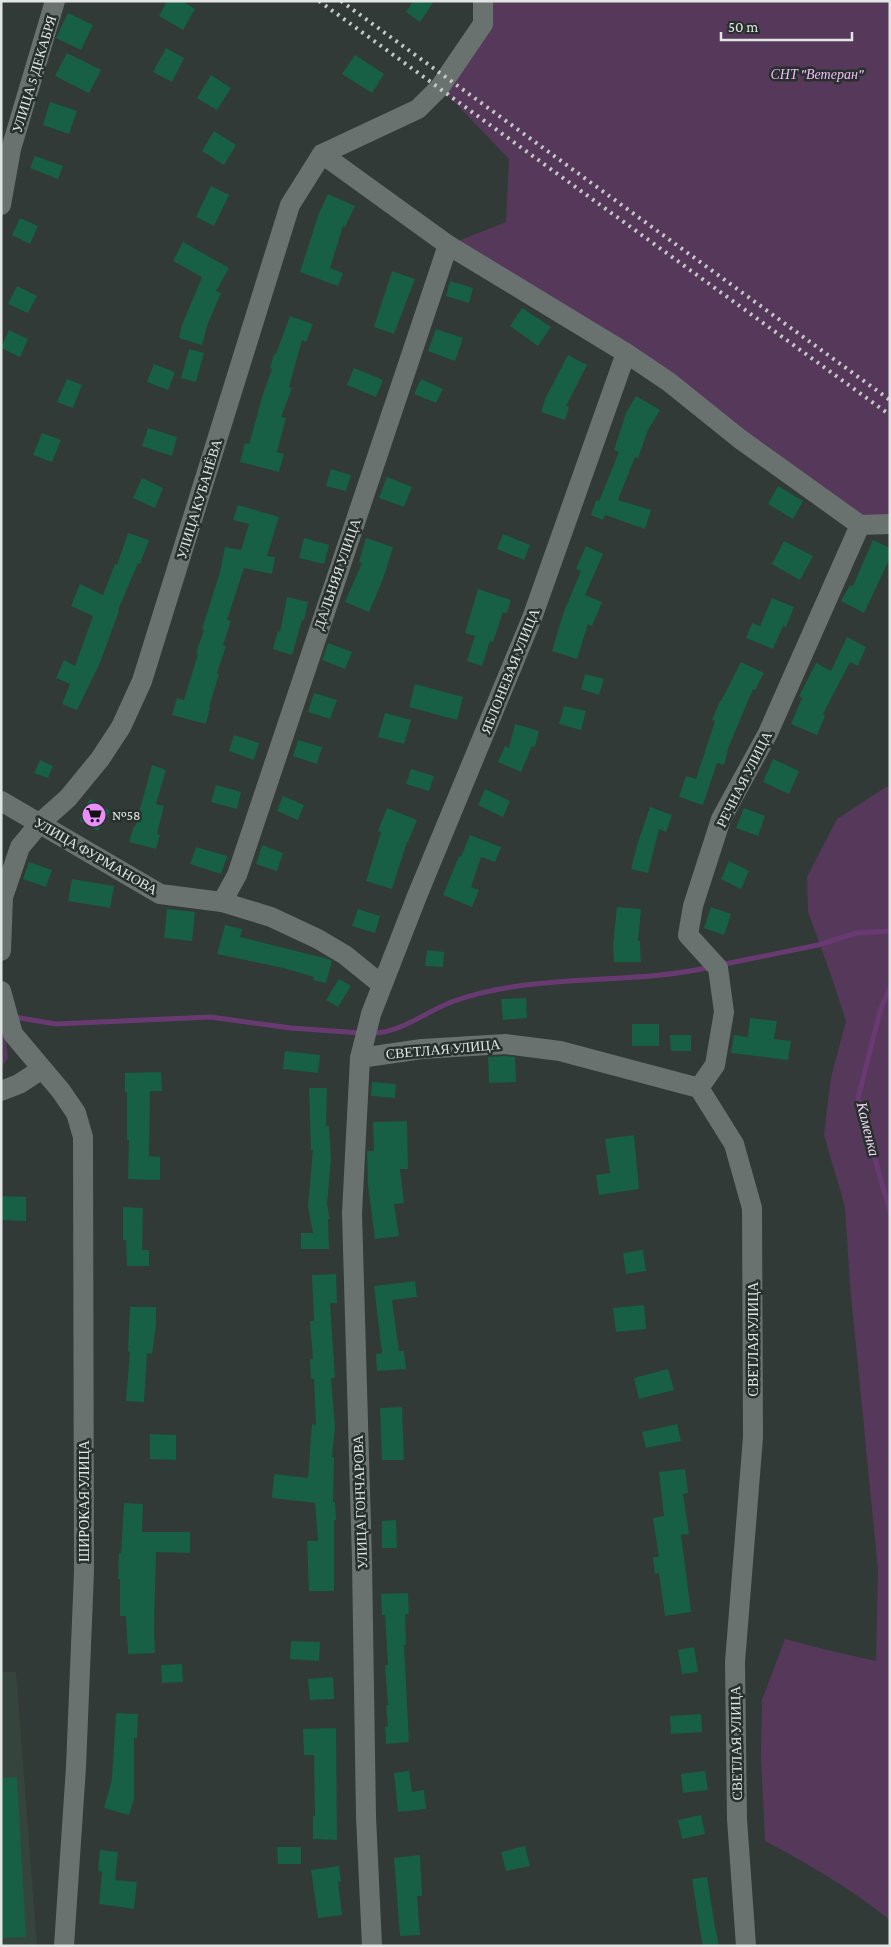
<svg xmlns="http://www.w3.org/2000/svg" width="891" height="1947" viewBox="0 0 891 1947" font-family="'Crimson Pro',serif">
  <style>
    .built { fill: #35453e }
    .green { fill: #56385b }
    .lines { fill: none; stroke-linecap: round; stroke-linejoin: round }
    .stream { stroke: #693a71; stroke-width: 5 }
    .building { fill: #175f45 }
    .street { stroke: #69726e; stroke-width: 20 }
    .rail { stroke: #c3c9c6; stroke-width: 4; stroke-dasharray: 2.5 5; stroke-linecap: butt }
    .labels { text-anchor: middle; stroke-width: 5; stroke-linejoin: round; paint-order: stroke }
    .street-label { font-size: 14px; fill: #e1e6e4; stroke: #27302c }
    .park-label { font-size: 14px; font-style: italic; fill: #f2bafb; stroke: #27302c }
    .poi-label { font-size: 14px; fill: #e1e6e4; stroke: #27302c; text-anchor: start }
    .water-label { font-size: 15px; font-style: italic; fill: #f4d8f9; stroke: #27302c }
  </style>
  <rect width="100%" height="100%" fill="#313a36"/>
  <polygon class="built" points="1,1672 16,1672 37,1946 1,1946"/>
  <g class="green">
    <polygon points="483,1 890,1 890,524 860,525 740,439 448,245 506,222 509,159 440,87"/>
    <path d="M886,787H890V1920C851,1889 809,1864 765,1841L761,1758L762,1700L785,1639L823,1649L876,1661L878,1570L850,1285L845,1207L824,1135L831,1077L846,1021L832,978L808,912L807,877L837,819Z"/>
    <polygon points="1,991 8,1058 1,1068"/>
  </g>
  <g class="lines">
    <g class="stream">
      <polyline points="720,965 818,945 856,933 890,931"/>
      <polyline points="890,988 881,1008 858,1098 890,1212"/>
      <polyline points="14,1017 56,1024 210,1017 291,1028 361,1033"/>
      <path d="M370,1033C401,1034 426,1011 454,1001C537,972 627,986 711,967"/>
    </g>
  </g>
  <g class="building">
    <polygon points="167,1 182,1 195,9 183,30 159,16"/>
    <polygon points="413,1 434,1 420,22 406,12"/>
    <polygon points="68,13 93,25 81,50 56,38"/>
    <polygon points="166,48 184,58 172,82 153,72"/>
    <polygon points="67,53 101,70 89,93 55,76"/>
    <polygon points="355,55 384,74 372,93 342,74"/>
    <polygon points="211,75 231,88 217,110 197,98"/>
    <polygon points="50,102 77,111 69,134 43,125"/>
    <polygon points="214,131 236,145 224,165 202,151"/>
    <polygon points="35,156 63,166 58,179 30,168"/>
    <polygon points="211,186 229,195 214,226 196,217"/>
    <polygon points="328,194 355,206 345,227 343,226 330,268 343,273 338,286 300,272 319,213"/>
    <polygon points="20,218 38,226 30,244 12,235"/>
    <polygon points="183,242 229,268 216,291 221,293 208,323 202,345 179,338 182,325 202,277 173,261"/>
    <polygon points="392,271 415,279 394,334 374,327"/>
    <polygon points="450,281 473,288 469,303 446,296"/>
    <polygon points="17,286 37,296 28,313 8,304"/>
    <polygon points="522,308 551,327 538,346 510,326"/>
    <polygon points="290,316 313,324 306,342 302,340 289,387 292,388 281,417 286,418 277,452 284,454 279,472 240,462 245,443 249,444 263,394 272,369 270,368 274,354 276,354"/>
    <polygon points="436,329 463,338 455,361 428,351"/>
    <polygon points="9,330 28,339 20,357 1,348"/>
    <polygon points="189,349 204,353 196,382 181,378"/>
    <polygon points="568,355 587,365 566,406 569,407 565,420 541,412 545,399"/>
    <polygon points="154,364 175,372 168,390 147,382"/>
    <polygon points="354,368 383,380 376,397 347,385"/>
    <polygon points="67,379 82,385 73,408 57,402"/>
    <polygon points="421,379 443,389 436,403 414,394"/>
    <polygon points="636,396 660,410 648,430 638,458 635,457 618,500 651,510 645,529 605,515 603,520 591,515 596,500 599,501 619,452 614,450 626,413"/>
    <polygon points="148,428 177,437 172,456 142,446"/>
    <polygon points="42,433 61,440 52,462 33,455"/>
    <polygon points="331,469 351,475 346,491 326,486"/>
    <polygon points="387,477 412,487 404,507 379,498"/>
    <polygon points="142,478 163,488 155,508 133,498"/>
    <polygon points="778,486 803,501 793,519 768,504"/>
    <polygon points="238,505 279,517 267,556 275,557 272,574 244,568 227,620 231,621 223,645 226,646 217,673 219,674 209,707 210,707 206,724 172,715 177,698 184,700 198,654 196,653 204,630 202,629 220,572 225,547 241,550 249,524 233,520"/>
    <polygon points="128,533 149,540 140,564 138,563 118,610 119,611 99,665 77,710 62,704 70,684 56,678 64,660 75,666 93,616 71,606 80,584 103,595 115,564 117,565"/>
    <polygon points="503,534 530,545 524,560 497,549"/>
    <polygon points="304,538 329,545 324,564 299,558"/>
    <polygon points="366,538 393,547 383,579 369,612 345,602 362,563 359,562"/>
    <polygon points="873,540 890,548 890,558 864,613 841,601 850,585 853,586"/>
    <polygon points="784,541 813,556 800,580 772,564"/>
    <polygon points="586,546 603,554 585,595 602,602 592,626 588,624 577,659 552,651 563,614 581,571 576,569"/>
    <polygon points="478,589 511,600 507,613 503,612 493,642 490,641 482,666 467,661 475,636 465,633"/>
    <polygon points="287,597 308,602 304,620 302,620 292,655 273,649 278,631 280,632"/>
    <polygon points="772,598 794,607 786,627 783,626 773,649 746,638 752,623 760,626"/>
    <polygon points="847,637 866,647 858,666 850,662 823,714 825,716 817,735 791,724 802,698 799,696 816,663 831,671"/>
    <polygon points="328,643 352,652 345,669 322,660"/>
    <polygon points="741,662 764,673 755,690 753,689 729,746 724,765 717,763 703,805 679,797 686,776 696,779 715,721 712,720 720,701 721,701"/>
    <polygon points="585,674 604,679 599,695 581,689"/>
    <polygon points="415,684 463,697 457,720 409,707"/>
    <polygon points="314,693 337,700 330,719 308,712"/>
    <polygon points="564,706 586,711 581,730 559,724"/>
    <polygon points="385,713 411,720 404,744 378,737"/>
    <polygon points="515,724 539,731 535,747 532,746 521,772 498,762 505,746 509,748"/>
    <polygon points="234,735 259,743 254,760 229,751"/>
    <polygon points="298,740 322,747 317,764 293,756"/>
    <polygon points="773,759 799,771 789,794 763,782"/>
    <polygon points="40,760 53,766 48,778 34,773"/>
    <polygon points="152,765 166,770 156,804 164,806 157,834 160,835 156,849 129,842 134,826 135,827"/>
    <polygon points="411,769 434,776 429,791 406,784"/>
    <polygon points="216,785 241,792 237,809 211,802"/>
    <polygon points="485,789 510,801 503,817 478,805"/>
    <polygon points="283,796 304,805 298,820 277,811"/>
    <polygon points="90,799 110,811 98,831 80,821 82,812"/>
    <polygon points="650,807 672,815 666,832 659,829 648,873 631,869 637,845"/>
    <polygon points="387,808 417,820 408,842 407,842 392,889 366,881 381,832 378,831"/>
    <polygon points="744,808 765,816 758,836 736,828"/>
    <polygon points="470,835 501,847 495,862 481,857 471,887 479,890 472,907 443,895 459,856 461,857"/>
    <polygon points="262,845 283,853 277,871 256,864"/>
    <polygon points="196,847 227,856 221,874 190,864"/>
    <polygon points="729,861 749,871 741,889 721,879"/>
    <polygon points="29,862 52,870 46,887 23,879"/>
    <polygon points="72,879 114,886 110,908 68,901"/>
    <polygon points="617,907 641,909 638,941 640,941 641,962 614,962 613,945"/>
    <polygon points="711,907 731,914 724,935 704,928"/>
    <polygon points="167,909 195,912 192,941 164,938"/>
    <polygon points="358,909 380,916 375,933 352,926"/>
    <polygon points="225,925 242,929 240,937 328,959 332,961 326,983 313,980 314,977 283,968 217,954"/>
    <polygon points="427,950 444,952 443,967 425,966"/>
    <polygon points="339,979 351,986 338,1007 326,1000"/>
    <polygon points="526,998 527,1018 503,1020 501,999"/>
    <polygon points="750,1018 777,1021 774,1039 791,1041 788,1060 731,1053 734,1035 748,1037"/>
    <rect x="632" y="1024" width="27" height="22"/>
    <polygon points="670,1035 691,1035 691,1051 671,1051"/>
    <polygon points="285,1051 320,1055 318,1073 283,1069"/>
    <polygon points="505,1056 515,1057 516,1082 489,1083 488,1057"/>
    <polygon points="161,1072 162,1091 150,1091 149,1156 160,1157 160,1180 128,1179 129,1140 127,1140 127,1092 125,1092 125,1073"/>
    <polygon points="372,1082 396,1084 395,1098 371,1096"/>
    <polygon points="309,1088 327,1088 326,1126 329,1126 331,1159 327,1204 330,1219 328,1219 329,1249 301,1249 301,1233 313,1233 308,1206 313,1150 311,1150"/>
    <polygon points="407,1121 408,1169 400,1169 404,1203 394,1204 399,1236 375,1239 368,1185 367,1151 374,1151 373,1122"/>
    <polygon points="634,1135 639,1189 599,1195 596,1175 610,1173 605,1139"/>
    <polygon points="1,1196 26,1197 26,1221 1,1220"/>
    <polygon points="123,1207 143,1208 142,1250 149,1250 149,1266 127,1266 126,1240 123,1240"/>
    <polygon points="643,1250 646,1271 626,1274 623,1253"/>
    <polygon points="336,1274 337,1303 330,1303 335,1378 331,1378 335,1427 332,1457 334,1457 333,1502 335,1502 336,1520 334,1520 334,1591 309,1591 307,1541 318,1541 315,1503 272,1498 274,1474 308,1478 312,1424 316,1425 314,1379 311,1379 310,1359 313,1359 310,1321 314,1321 312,1275"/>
    <polygon points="415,1281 417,1297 392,1300 399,1351 404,1351 406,1369 377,1371 376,1354 382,1353 374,1286"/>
    <polygon points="644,1305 646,1329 616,1332 613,1308"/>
    <polygon points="130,1307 156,1307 156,1325 152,1354 147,1353 144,1402 126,1401 130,1352 128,1351"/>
    <polygon points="668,1369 674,1390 639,1399 634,1378"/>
    <polygon points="402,1407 404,1460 382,1460 380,1408"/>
    <polygon points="677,1424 681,1441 646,1448 642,1432"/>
    <polygon points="150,1434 176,1435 176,1460 150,1459"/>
    <polygon points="685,1469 688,1493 683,1494 689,1534 681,1535 691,1612 665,1616 659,1573 655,1574 653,1557 659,1557 653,1518 664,1516 659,1472"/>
    <polygon points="124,1503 143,1504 142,1532 190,1532 190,1553 156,1552 154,1626 155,1653 128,1654 126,1616 120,1616 120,1579 118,1579 119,1553 121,1553"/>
    <polygon points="396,1520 397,1548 382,1548 382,1521"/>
    <polygon points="408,1593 409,1614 405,1614 406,1645 404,1645 409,1742 386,1744 385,1727 388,1726 386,1705 388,1705 385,1665 388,1665 385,1615 382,1615 381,1594"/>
    <polygon points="291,1641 320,1642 319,1661 290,1659"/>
    <polygon points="694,1647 698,1672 682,1674 678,1650"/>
    <polygon points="182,1664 183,1682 162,1683 161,1665"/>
    <polygon points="333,1677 334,1699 310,1700 308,1679"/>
    <polygon points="116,1713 138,1714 137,1738 134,1738 134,1799 129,1815 104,1808 112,1779"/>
    <polygon points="701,1714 702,1732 671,1734 670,1716"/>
    <polygon points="336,1728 337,1840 313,1839 313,1816 315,1816 314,1755 304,1755 303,1729"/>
    <polygon points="409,1771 412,1792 424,1790 426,1809 398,1812 394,1773"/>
    <polygon points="705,1771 708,1790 683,1793 681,1774"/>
    <polygon points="17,1777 26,1937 1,1938 1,1778"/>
    <polygon points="701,1815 705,1834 682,1839 678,1820"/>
    <polygon points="525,1846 530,1866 506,1871 501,1852"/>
    <polygon points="277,1847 301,1847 301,1864 278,1864"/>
    <polygon points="100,1850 118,1852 115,1880 137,1882 134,1909 99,1904 102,1872 98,1871"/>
    <polygon points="420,1855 422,1896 417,1896 420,1935 400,1936 394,1858"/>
    <polygon points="339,1866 341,1881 338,1882 342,1915 318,1918 311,1870"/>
    <polygon points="707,1877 715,1927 719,1946 703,1946 700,1930 692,1879"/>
  </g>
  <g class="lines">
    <g class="street">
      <polyline points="322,154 448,245 626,353 669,382 740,439 860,525"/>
      <polyline points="1,205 11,149 55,1"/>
      <polyline points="860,525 890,524"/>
      <polyline points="1,801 160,894 222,902 271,917 318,939 345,955 382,985"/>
      <polyline points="222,902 237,875 448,245"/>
      <polyline points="1,951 3,897 20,847 40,823 68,798 100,759 121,727 142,681 290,205 322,154 418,109 440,87 483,24 483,1"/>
      <polyline points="1,991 13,1034 61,1091 76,1113 83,1137 84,1572 76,1767 64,1946"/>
      <polyline points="360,1058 422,1049 505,1044 560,1051 699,1088 734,1144 752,1208 753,1437 735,1662 737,1819 746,1946"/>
      <polyline points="699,1088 715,1065 724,1012 718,968 688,935 693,906 721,819 768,733 860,525"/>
      <polyline points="1,1091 19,1084 42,1069"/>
      <polyline points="372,1946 366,1816 362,1561 352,1213 360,1058 371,1014 417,896 532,618 626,353"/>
    </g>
    <g class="rail">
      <polyline points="319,1 890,415"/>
      <polyline points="341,1 890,400"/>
    </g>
  </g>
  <defs>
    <symbol id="supermarket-disc" viewBox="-11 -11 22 22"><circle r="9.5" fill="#eb8dfb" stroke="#27302c"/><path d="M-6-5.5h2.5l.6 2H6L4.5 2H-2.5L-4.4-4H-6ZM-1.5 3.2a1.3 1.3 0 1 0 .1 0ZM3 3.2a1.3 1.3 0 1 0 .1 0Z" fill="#111"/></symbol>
  </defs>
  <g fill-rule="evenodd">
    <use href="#supermarket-disc" x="80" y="801" width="28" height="28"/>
  </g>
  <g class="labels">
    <g class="street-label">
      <text transform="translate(34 74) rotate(-73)" y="5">УЛИЦА 5 ДЕКАБРЯ</text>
      <text transform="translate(199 499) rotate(-73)" y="5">УЛИЦА КУБАНЁВА</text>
      <text transform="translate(337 574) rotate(-71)" y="5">ДАЛЬНЯЯ УЛИЦА</text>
      <text transform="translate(510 671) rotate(-68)" y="5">ЯБЛОНЕВАЯ УЛИЦА</text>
      <text transform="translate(744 779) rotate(-63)" y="5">РЕЧНАЯ УЛИЦА</text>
      <text transform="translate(96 856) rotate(30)" y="5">УЛИЦА ФУРМАНОВА</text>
      <text transform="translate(443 1049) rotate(-5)" y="5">СВЕТЛАЯ УЛИЦА</text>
      <text transform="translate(753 1339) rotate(-90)" y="5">СВЕТЛАЯ УЛИЦА</text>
      <text transform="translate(84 1501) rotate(-90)" y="5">ШИРОКАЯ УЛИЦА</text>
      <text transform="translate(360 1502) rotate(-92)" y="5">УЛИЦА ГОНЧАРОВА</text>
      <text transform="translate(736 1743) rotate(-91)" y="5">СВЕТЛАЯ УЛИЦА</text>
    </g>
    <g class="park-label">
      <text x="817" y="79">СНТ "Ветеран"</text>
    </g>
    <g class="poi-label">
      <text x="112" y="820">№58</text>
    </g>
    <g class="water-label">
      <text transform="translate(868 1129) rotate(76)" y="5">Каменка</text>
    </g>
  </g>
  <rect width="891" height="1947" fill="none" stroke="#e1e6e4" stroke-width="5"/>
  <path d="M721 32v8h131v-8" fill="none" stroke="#e1e6e4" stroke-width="2.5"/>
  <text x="728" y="32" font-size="15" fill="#e1e6e4" stroke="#27302c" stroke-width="4" paint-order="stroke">50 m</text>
</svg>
